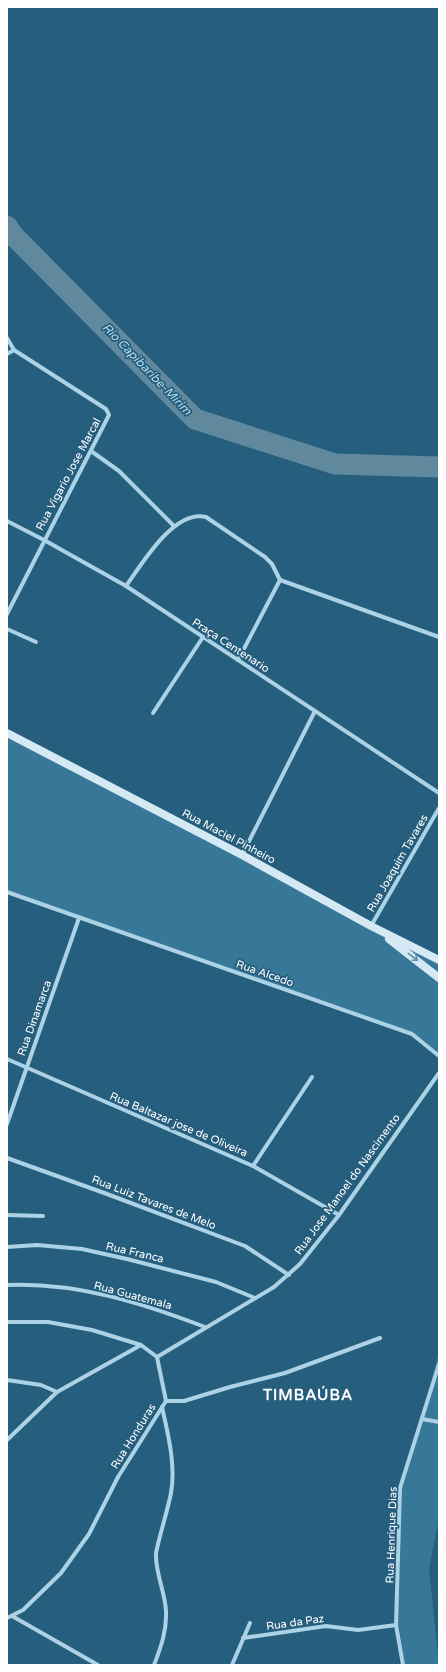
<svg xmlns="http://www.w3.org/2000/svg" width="446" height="1672" viewBox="0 0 446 1672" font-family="'Varela Round',sans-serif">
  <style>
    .green { fill: #377899 }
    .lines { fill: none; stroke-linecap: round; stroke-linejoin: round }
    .river { stroke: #61899e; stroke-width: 21 }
    .street { stroke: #acd2e5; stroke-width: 4 }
    .secondary { stroke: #d5e9f5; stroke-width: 8 }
    .oneway { stroke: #638fa8 }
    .labels { text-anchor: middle; stroke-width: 3.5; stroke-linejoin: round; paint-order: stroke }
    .street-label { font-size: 11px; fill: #fff; stroke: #265e7e }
    .water-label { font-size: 12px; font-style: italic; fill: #b7dbed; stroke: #265e7e }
    .district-label { font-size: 15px; font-weight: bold; letter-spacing: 1px; fill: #fff; stroke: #265e7e }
  </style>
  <rect width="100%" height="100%" fill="#265e7e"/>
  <g class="green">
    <polygon points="7,733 439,960 439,1056 412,1034 7,890"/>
    <polygon points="439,1351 439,1518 429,1568 439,1665 403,1665 396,1625 400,1488 422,1419"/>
  </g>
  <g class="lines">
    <polyline class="river" points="7,226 14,236 195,419 335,464 439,467"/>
    <g class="street">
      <polyline points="7,338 14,350 106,409 109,415 7,614"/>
      <polyline points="7,354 14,350"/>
      <polyline points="91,451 119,471 174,526"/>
      <polyline points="7,521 44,540 126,586 439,793"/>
      <polyline points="280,580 439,637"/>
      <path d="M126,586C142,564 174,509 206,517L265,557L272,564L280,580"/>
      <polyline points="7,629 36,642"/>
      <polyline points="238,660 280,580"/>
      <polyline points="153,713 203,637"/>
      <polyline points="242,855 315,711"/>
      <polyline points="7,892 412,1034 439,1056"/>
      <polyline points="371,926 439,808"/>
      <polyline points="7,1059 253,1166 339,1215"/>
      <polyline points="7,1124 79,918"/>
      <polyline points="7,1158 107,1194 245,1246 289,1275"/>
      <polyline points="253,1166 312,1077"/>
      <polyline points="7,1215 43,1216"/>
      <polyline points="7,1247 37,1245 82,1249 127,1259 216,1282 255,1298"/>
      <path d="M7,1285C76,1282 142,1303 205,1327"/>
      <polyline points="7,1322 48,1322 92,1330 141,1345 157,1357 166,1401 118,1477 89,1534 61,1573 23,1610 7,1618"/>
      <polyline points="157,1357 274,1287 300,1264 339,1215 439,1073"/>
      <polyline points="7,1380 41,1385 57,1392"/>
      <polyline points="166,1401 184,1401 230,1387 285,1373 380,1338"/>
      <polyline points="422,1419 439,1422"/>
      <polyline points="7,1440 57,1392 141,1345"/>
      <polyline points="12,1616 98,1665"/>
      <polyline points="243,1638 326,1626 358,1630 396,1625"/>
      <path d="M154,1665C161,1647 167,1630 166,1611C165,1591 155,1573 156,1553C160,1533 167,1513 171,1493C176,1465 168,1434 162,1407"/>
      <polyline points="232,1665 250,1623"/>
      <polyline points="403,1665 396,1625 400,1488 439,1364"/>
    </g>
    <g class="secondary">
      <polyline points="7,733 242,855 371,926 439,960"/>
      <polyline points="389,939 439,978"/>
    </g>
  </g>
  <defs><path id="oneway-shaft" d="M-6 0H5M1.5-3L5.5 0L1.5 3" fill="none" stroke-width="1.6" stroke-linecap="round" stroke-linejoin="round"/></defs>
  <use class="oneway" href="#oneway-shaft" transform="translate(413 957) rotate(37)"/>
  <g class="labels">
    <g class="street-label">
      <text transform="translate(68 474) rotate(-62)" y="4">Rua Vigario Jose Marcal</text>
      <text transform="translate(231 645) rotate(33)" y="4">Praça Centenario</text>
      <text transform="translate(229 836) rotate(28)" y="4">Rua Maciel Pinheiro</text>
      <text transform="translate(397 863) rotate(-60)" y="4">Rua Joaquim Tavares</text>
      <text transform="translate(265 973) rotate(19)" y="4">Rua Alcedo</text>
      <text transform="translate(34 1018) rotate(-70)" y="4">Rua Dinamarca</text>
      <text transform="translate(179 1124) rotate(23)" y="4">Rua Baltazar jose de Oliveira</text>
      <text transform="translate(347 1184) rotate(-54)" y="4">Rua Jose Manoel do Nascimento</text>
      <text transform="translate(154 1202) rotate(21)" y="4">Rua Luiz Tavares de Melo</text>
      <text transform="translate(135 1252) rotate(13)" y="4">Rua Franca</text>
      <text transform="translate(133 1295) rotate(15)" y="4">Rua Guatemala</text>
      <text transform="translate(133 1436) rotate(-58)" y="4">Rua Honduras</text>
      <text transform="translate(391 1535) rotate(-88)" y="4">Rua Henrique Dias</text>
      <text transform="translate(295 1622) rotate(-8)" y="4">Rua da Paz</text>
    </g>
    <g class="water-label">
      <text transform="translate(147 369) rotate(46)" y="4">Rio Capibaribe-Mirim</text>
    </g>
    <g class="district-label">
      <text x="308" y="1400">TIMBAÚBA</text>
    </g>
  </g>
  <rect width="446" height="1672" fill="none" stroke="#ffffff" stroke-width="16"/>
</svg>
